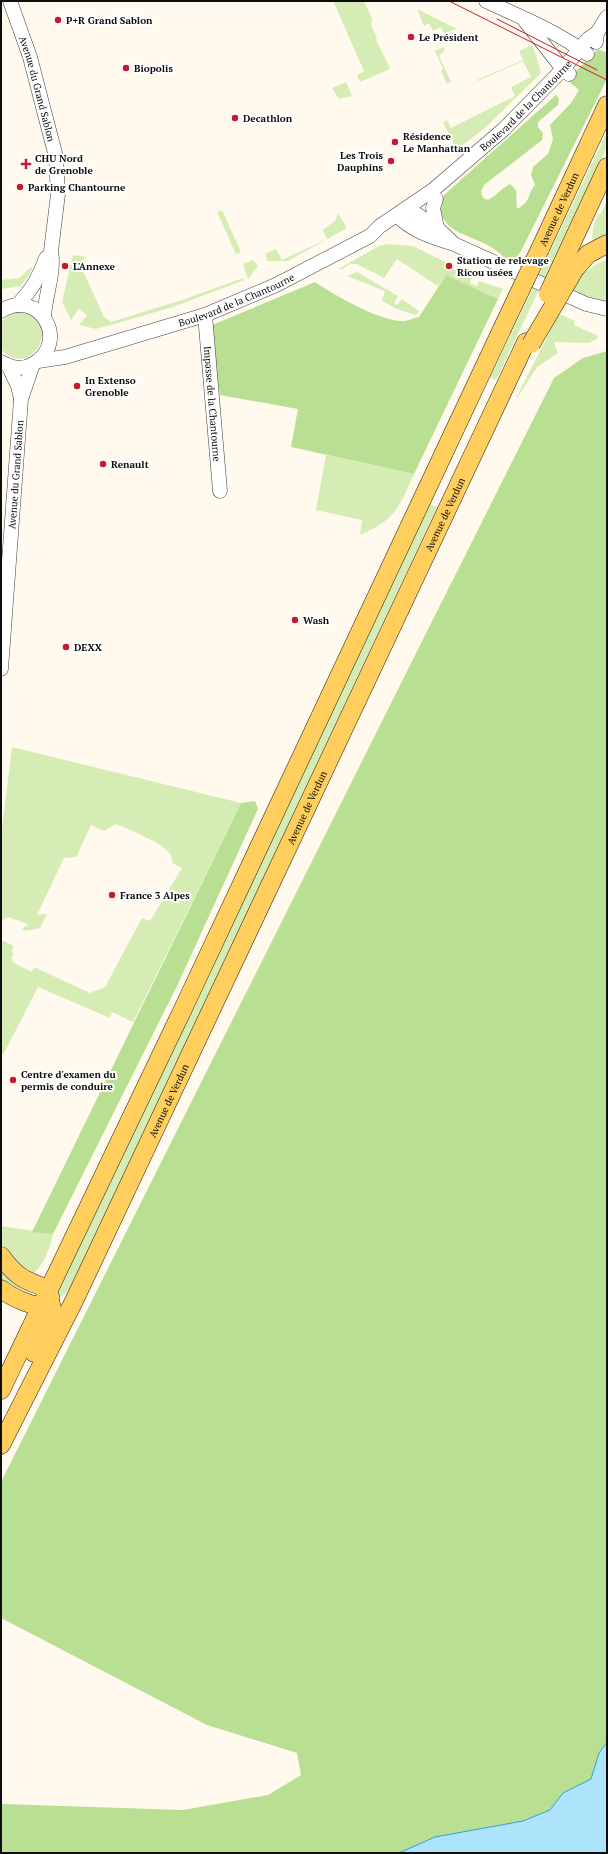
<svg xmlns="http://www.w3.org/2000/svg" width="608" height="1854" viewBox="0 0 608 1854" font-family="'PT Serif',serif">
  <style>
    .green { fill: #d5edb4 }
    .forest { fill: #b9df92 }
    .water { fill: #ade3fb; stroke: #2f9fd8 }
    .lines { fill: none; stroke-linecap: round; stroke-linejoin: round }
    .minor-casing { stroke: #404040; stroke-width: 15 }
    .major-casing { stroke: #1e1e1e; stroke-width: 19 }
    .minor { stroke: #fff; stroke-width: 14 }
    .major { stroke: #ffce5d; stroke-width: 18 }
    .tram { stroke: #c81a2d; stroke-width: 1 }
    .major-bridge-casing { stroke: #1e1e1e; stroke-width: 19; stroke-linecap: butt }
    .major-bridge { stroke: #ffce5d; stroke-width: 18 }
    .poi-dot { fill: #c81a2d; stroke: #fff; stroke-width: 1.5 }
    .labels { text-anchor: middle; stroke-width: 4; stroke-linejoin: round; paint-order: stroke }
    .poi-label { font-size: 10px; font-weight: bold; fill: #0d0d0d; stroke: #fff; text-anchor: start }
    .street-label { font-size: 10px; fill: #0d0d0d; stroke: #fff }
  </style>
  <rect width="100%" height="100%" fill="#fffaed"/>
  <g class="green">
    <polygon points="333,1 364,1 372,19 371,25 377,38 376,40 390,68 388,70 360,82 357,75 364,71"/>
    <polygon points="417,9 457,29 444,33 441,27 433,31 429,23 424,26"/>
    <polygon points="530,46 533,46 541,73 486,127 450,155 449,154 456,149 443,122 447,120 451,128 515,96 511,87 531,77 523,61 478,81 477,80 523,60 519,51"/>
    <polygon points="444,47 445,50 439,56 451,82 447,84 441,71 443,69 435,51"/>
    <polygon points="346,82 352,96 339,99 332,88"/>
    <polygon points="607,132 607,147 496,380 490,378"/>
    <polygon points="605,205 607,206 607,239 596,244 592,242 593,227 598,214 600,215"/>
    <polygon points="222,210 241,252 236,254 217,212"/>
    <polygon points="338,213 347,228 288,261 268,261 265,254 276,249 282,260 327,239 323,230 335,221"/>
    <polygon points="388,244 413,246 447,263 445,267 450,270 451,268 472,277 470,283 477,286 479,281 503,289 498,299 446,275 438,286 397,259 384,278 357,264 350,264 341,270 340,268 379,246"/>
    <polygon points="73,255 87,257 79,262 104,317 111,322 185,299 243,278 244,280 173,307 111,325 96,329 79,325 87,315 79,309 71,320 62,302"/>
    <path d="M607,259V302L590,301L569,292C578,275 590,267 607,259Z"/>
    <polygon points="253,260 258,266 248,279 243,264"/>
    <polygon points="31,267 33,268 21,286 1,289 1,280 19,278"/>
    <polygon points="357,272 398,296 394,303 397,305 402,299 419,311 416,315 397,309 382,301 385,291 347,276"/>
    <path d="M18,312C68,317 31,383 1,349V322L10,314Z"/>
    <polygon points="559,314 575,321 574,325 598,336 597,339 588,343 554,342 558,353 537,367 517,398 516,398"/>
    <path d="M326,455L414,474C398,509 396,519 360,535L362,520L316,510Z"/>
    <polygon points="430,504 437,507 70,1290 64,1295 59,1297 59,1288"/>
    <path d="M12,747L241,803L133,1022L112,1012L110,1018L38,987L3,1055L1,1054V940L14,946L11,952L14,953L11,959L13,960L12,962L32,972L34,967L90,993L105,987L142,918L150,921L182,868L172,863C172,860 172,856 170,854C166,844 127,829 116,824L104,831L91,825L76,857L64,858L37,915L47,914L40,928L26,931L22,929L28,924L8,917L1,921V836Z"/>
    <path d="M1,1226L53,1234C51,1246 42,1271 29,1276L1,1250Z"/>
    <polygon points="1,1267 9,1280 28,1291 25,1297 1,1281"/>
  </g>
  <g class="forest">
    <path d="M598,49L607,53V79L521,251L515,259L508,261C503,257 499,252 494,249C479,238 452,235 443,218C439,211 442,203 443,196L556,95L559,99L558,105L538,122V127L543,133L542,140L484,185L481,191L483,198L488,200C497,196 501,188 510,184L516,190L517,209C532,201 527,194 535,185L531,175L533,167L548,154L553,139L550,125L571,103L579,90L567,80Z"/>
    <path d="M446,275L498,299L414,474L291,447L298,409L220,395L210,326L315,282C336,296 376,319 400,321C406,322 413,318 419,317Z"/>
    <polygon points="607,351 607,1742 599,1753 591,1779 563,1793 550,1810 523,1821 435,1837 399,1853 1,1853 1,1804 183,1810 268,1795 301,1775 297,1753 207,1725 1,1618 1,1482 554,378 583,358"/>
    <polygon points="255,801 258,809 177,986 53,1234 32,1232 241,803"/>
  </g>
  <polygon class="water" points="607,1742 607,1853 399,1853 435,1837 523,1821 550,1810 563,1793 591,1779 599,1753"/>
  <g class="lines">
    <defs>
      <g id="minor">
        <path id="s1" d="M10,1L30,57L56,157L58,194L51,251C55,272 45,296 44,317"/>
        <path d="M486,1C520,17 556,31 587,54"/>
        <polyline points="525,21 563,69 569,74"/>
        <polyline points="596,42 597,33 607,17"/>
        <polyline points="436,199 433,208 437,228"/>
        <path d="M397,215C411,231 435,238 454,244L586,304L607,309"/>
        <polyline points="398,215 415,213 437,228 452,242"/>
        <path d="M17,305C32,290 39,277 46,258"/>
        <path d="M1,311C39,287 71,342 33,364C23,370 11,368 1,362"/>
        <path id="s2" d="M205,315L220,491"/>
        <path id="s3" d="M38,361L65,357L205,315L276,285L370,236L380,226L433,190L504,129L563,69L588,39L597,33"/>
        <polyline points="8,365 18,386 21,399"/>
        <path id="s4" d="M1,669L21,399L33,364"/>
      </g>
      <g id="major">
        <path id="s5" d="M540,249L607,105"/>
        <polyline points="562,264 607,167"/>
        <polyline points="575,269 588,254 607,244"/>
        <path d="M1,1256C16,1277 25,1281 49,1289"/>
        <path d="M1,1289C14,1299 35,1308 52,1307"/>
        <path d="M34,1353C42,1334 53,1317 50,1296"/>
        <polyline points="1,1390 183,1009 502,329"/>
        <path id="s6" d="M1,1445L74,1301L526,342"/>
      </g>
    </defs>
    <use href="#minor" class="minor-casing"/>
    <use href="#major" class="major-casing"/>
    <use href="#minor" class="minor"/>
    <use href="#major" class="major"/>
    <g class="tram">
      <polyline points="449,1 607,80"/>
      <polyline points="497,19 597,70"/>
    </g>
    <defs>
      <g id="major-bridge">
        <polyline points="548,294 562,264"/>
        <polyline points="502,329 540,249"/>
        <polyline points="531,344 575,269"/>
      </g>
    </defs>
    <use href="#major-bridge" class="major-bridge-casing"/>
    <use href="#major-bridge" class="major-bridge"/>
  </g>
  <g class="poi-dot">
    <circle cx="58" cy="20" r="4"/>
    <circle cx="411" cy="37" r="4"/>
    <circle cx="126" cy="68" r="4"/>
    <circle cx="235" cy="118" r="4"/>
    <circle cx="395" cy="142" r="4"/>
    <circle cx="391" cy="161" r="4"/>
    <path d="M24 158h4v4h4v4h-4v4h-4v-4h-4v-4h4z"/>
    <circle cx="20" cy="187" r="4"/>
    <circle cx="65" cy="266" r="4"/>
    <circle cx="449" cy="266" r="4"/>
    <circle cx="77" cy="386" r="4"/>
    <circle cx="103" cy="464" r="4"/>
    <circle cx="295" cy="620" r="4"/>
    <circle cx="66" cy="647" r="4"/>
    <circle cx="112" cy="895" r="4"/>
    <circle cx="13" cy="1080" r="4"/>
  </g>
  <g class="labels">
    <g class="poi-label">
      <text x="66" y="24">P+R Grand Sablon</text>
      <text x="419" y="41">Le Président</text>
      <text x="134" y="72">Biopolis</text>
      <text x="243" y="122">Decathlon</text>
      <text x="403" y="140">Résidence<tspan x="403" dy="12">Le Manhattan</tspan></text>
      <text x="383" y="159" text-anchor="end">Les Trois<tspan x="383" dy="12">Dauphins</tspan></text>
      <text x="35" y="162">CHU Nord<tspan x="35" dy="12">de Grenoble</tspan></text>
      <text x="28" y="191">Parking Chantourne</text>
      <text x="457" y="264">Station de relevage<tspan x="457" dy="12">Ricou usées</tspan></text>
      <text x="73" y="270">L'Annexe</text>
      <text x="85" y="384">In Extenso<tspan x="85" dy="12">Grenoble</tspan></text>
      <text x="111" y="468">Renault</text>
      <text x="303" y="624">Wash</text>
      <text x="74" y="651">DEXX</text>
      <text x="120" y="899">France 3 Alpes</text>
      <text x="21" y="1078">Centre d'examen du<tspan x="21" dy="12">permis de conduire</tspan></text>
    </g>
    <g class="street-label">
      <text dy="4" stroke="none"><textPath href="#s1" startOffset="92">Avenue du Grand Sablon</textPath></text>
      <text dy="4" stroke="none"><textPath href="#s3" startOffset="560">Boulevard de la Chantourne</textPath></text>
      <text dy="4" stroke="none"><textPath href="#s5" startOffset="44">Avenue de Verdun</textPath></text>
      <text dy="4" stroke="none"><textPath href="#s3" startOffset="208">Boulevard de la Chantourne</textPath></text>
      <text dy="4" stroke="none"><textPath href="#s2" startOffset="89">Impasse de la Chantourne</textPath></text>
      <text dy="4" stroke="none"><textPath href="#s4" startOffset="195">Avenue du Grand Sablon</textPath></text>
      <text dy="4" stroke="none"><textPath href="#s6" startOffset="1031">Avenue de Verdun</textPath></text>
      <text dy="4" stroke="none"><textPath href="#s6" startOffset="707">Avenue de Verdun</textPath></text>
      <text dy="4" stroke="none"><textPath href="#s6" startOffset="383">Avenue de Verdun</textPath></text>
    </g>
  </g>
  <rect width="608" height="1854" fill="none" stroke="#0d0d0d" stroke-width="4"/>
</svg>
